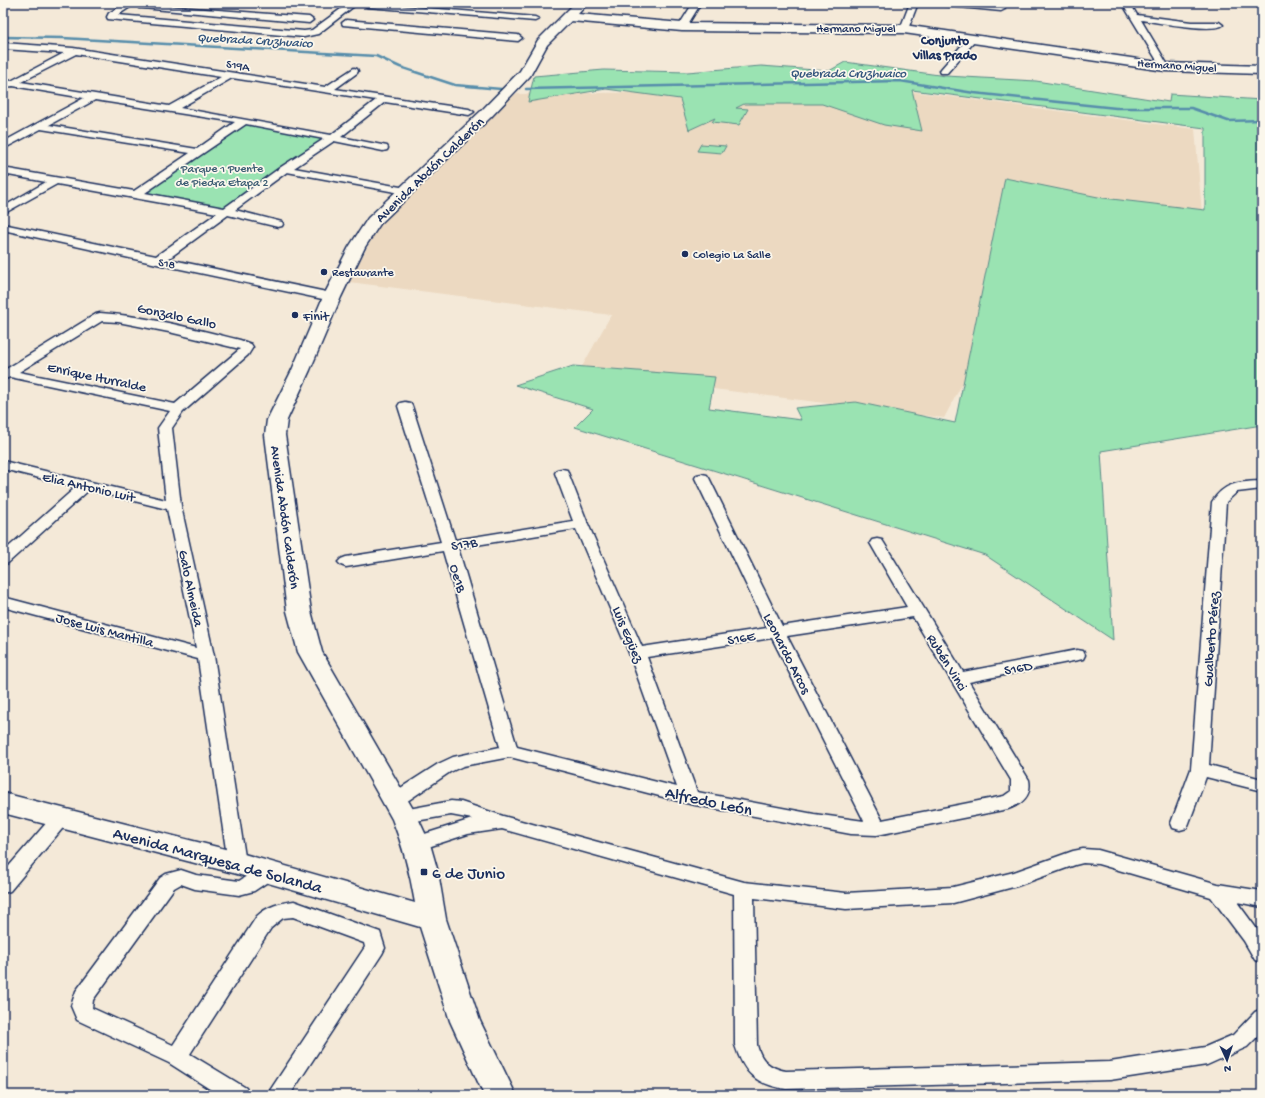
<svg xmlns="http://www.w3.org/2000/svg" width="1265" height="1098" viewBox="0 0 1265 1098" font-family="'Gochi Hand',sans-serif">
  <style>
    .built { fill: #ecd9c1 }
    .green { fill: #9ae3b2; stroke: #5a8988 }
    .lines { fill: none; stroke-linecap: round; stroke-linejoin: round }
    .stream { stroke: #578dab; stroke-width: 2.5 }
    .street-casing { stroke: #1b2f5e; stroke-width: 3 }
    .secondary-casing { stroke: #1b2f5e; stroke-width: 3 }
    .street { fill: #fbf7ec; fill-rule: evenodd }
    .secondary { fill: #fbf7ec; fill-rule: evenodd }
    .poi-dot { fill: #1b2f5e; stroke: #fbf7ec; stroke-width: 1.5 }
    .labels { text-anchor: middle; stroke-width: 3.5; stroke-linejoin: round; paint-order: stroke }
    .far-street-label { font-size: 12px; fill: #1b2f5e; stroke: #fbf7ec }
    .far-park-label { font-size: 12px; fill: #3b5c73; stroke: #fbf7ec }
    .far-poi-label { font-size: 12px; fill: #1b2f5e; stroke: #fbf7ec; text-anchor: start }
    .far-water-label { font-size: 13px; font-style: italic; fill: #34567e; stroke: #fbf7ec }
    .far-neighbourhood-label { font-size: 13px; font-weight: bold; fill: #1b2f5e; stroke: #fbf7ec }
    .street-label { font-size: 14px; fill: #1b2f5e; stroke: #fbf7ec }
    .poi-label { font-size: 14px; fill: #1b2f5e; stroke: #fbf7ec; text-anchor: start }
    .near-street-label { font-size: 17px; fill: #1b2f5e; stroke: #fbf7ec }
    .near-poi-label { font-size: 17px; fill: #1b2f5e; stroke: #fbf7ec; text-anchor: start }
  </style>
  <rect width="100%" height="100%" fill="#f4e9d8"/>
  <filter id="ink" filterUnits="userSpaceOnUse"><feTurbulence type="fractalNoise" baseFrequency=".025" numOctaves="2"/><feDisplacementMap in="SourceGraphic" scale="8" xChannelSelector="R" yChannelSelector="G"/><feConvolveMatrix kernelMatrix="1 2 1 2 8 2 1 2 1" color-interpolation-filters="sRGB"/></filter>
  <g filter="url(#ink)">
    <polygon class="built" points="893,89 1195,129 1203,226 985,341 944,418 579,372 611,315 349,282 378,227 439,169 515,94"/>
    <g class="green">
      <polygon points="845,62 946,76 1036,81 1169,102 1170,94 1262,100 1262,425 1101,451 1113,640 985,555 575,427 593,409 515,385 573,366 715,377 709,408 801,420 795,408 856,402 955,423 1005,178 1103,198 1205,210 1205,128 912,90 922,131 884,125 822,104 744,104 736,108 748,109 739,125 712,122 715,118 689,130 680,99 606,89 528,102 534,76 604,70 687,72 761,66 829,71"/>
      <polygon points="244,121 333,138 226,211 135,195"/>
      <polygon points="701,144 726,146 722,153 697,151"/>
    </g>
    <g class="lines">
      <g class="stream">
        <polyline points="3,37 63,38 376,56 400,67 455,85 501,89"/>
        <polyline points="526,89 900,81 974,93 1116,108 1191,108 1228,121 1262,120"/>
      </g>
      <defs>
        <g id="street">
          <polygon points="126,3 136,3 118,15 304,31 312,30 349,3 358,3 318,34 304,37 108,19 107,17 109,13"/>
          <polygon points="365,3 535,17 539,19 535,21 367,7 363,5"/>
          <polygon points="693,3 701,3 685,29 679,29 678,27"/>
          <polygon points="910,3 918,3 908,29 907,31 901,31 900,29"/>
          <polygon points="934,3 964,3 1001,7 1005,9 1001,11 938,5"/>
          <path d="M1122,3H1130L1137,15L1191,22H1219L1223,25C1214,33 1155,22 1141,20L1169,67L1165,70L1161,67Z"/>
          <polygon points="139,4 309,17 313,20 309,23 142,8 139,8"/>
          <polygon points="346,20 518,35 522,38 518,41 343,25 342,23"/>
          <polygon points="972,36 976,39 975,41 947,73 941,73 940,71 941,69 969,37"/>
          <path d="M3,43L73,48L325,87L354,68L357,69L358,71L357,73L335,89L469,109L474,112L469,115L385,102L341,137L387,146L388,148L387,150L383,151L334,141L294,168L406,188L411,191L410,193L406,194L287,172L235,210L282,222L283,224L282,226L278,227L228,215L168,259L336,294L338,297L336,300L332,301L157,264L3,230V224L156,256L217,213L57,184L3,214V207L46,182L3,174V168L134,191L190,153L41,129L3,149V142L84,98L13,86L6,87L3,85V79L11,81L64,53L3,49ZM76,54L221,77L169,106L21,82ZM232,78L376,100L331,135L180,108ZM95,100L235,122L197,149L49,125ZM246,124L324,139L281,167L224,208L145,193Z"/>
          <path d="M100,313C147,316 195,329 240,340L251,344L253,347L248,355L183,412L172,428L181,506L214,656L246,863L244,868L237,870L230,868L228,863L198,659L3,607V597L196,648L167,509L89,490L8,563L3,565V552L76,487L3,469V461L166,500L158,428L170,411L10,377L3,380V371L96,314ZM102,321L118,322L169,332L240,349L175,404L19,372Z"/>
          <path d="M405,402L410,403L412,406L455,540L573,521L555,473L557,470L562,469L567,470L588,524L642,647L767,628L695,478L697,475L702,474L707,475L709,478L782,626L907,607L870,543L872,540L877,539L882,540L884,543L963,672L1077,650L1083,651L1085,655L1083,659L969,682L1029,780C1032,796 1022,804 1008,809L877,835L851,834L690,804L510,757L463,766L450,772L400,806L394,808L388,806L385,801L388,796L438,764L453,757L500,747L443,551L346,567L341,565L338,562L341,559L346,557L441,542L398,406L400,403ZM576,529L629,653L677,787L517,747L458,548ZM913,617L1011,780V791L1004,796L882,820L787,636ZM772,638L864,821L814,814L697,792L647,657Z"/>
          <path d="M1262,481V489L1237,492L1226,502L1209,765L1262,779V791L1206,777L1189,823L1187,828L1180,830L1173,828L1171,823L1191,769L1212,502C1224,482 1240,482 1262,481Z"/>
          <path d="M451,801L461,802L503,816L744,882L846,893L953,887L1014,872L1073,851L1083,849L1098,850L1218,884L1262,891V907L1237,902L1262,936V962L1255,960L1244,941L1211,897L1098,864L1083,863L1075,865L1017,886L953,903L846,909L754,898L757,1045C761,1061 770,1068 786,1071L1110,1062L1205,1047L1233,1035L1255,1012L1262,1009V1032L1247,1047L1207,1065L1110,1080L786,1089C756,1084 744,1074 735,1045L734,894L502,829L468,834L416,851L409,849L407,844L409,839L472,819L451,815L404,823L398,821L395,816L398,811Z"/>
          <polygon points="61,811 67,813 70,818 67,823 10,891 3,893 3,873 55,813"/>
          <path d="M268,865L275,867L278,872L275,877L254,891L239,895L195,889L181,884L174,888L93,1000L92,1008L173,1045L257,916C268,906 280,903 294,901L380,932L385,948L382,954L290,1095H267L365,947L364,943L293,917L283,918L271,928L190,1054L246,1088L249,1095H219L169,1063L77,1020L71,1006L76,991L160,878L166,874L181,870L196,875L239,881L261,867Z"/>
        </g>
        <path id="secondary" d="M575,3H588L578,14L682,23L904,25L1165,63L1262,66V74L1165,71L904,33L682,31L571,21L547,45L530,76L491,117L380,224L365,247L341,297L310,370L287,420L285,435L311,611L322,652L417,816L430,844L438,872L446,919L480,1021L516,1095H484L450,1021L420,927L237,874L3,813V793L237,852L415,903C410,873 403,846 392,819L298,652L287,611L265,435L267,420L292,370L323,297L349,247L368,218L481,111L520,71L538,40Z"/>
      </defs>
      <use href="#street" class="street-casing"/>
      <use href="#secondary" class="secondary-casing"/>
      <use href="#street" class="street"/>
      <use href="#secondary" class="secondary"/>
    </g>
  </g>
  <g class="poi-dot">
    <circle cx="685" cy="254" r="4"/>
    <circle cx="324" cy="272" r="4"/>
    <circle cx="295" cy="315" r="4"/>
    <rect x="420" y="868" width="8" height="8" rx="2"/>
  </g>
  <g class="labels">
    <g class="far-street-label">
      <text x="856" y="32">Hermano Miguel</text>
      <text transform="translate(238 65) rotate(9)" y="4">S19A</text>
      <text transform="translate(1177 65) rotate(4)" y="4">Hermano Miguel</text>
      <text transform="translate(167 263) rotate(12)" y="4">S18</text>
    </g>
    <g class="far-park-label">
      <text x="222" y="172">Parque 1 Puente<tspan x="222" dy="14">de Piedra Etapa 2</tspan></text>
    </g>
    <g class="far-poi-label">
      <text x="693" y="258">Colegio La Salle</text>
      <text x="332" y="276">Restaurante</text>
    </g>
    <g class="far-water-label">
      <text transform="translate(255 39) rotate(3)" y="5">Quebrada Cruzhuaico</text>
      <text x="848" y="77">Quebrada Cruzhuaico</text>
    </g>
    <g class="far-neighbourhood-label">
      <text x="945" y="44">Conjunto<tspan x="945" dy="15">Villas Prado</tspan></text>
    </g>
    <g class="street-label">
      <text transform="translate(429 169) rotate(-44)" y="5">Avenida Abdón Calderón</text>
      <text transform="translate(177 315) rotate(12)" y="5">Gonzalo Gallo</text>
      <text transform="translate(97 376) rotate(12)" y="5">Enrique Iturralde</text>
      <text transform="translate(89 486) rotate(13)" y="5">Elia Antonio Luit</text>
      <text transform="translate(286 517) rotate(82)" y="5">Avenida Abdón Calderón</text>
      <text transform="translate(464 543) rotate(-9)" y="5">S17B</text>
      <text transform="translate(459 578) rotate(73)" y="5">Oe1B</text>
      <text transform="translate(192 588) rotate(78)" y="5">Galo Almeida</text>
      <text transform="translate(105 629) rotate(15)" y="5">Jose Luis Mantilla</text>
      <text transform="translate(629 634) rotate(67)" y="5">Luis Egüez</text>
      <text transform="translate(741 637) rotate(-9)" y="5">S16E</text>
      <text transform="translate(1210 639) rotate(-86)" y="5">Gualberto Pérez</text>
      <text transform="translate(788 653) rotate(63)" y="5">Leonardo Arcos</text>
      <text transform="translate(948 662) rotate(58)" y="5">Rubén Vinci</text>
      <text transform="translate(1018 667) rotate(-11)" y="5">S16D</text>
    </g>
    <g class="poi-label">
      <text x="303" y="320">Finit</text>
    </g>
    <g class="near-street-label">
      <text transform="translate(709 800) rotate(12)" y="6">Alfredo León</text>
      <text transform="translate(218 859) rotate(15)" y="6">Avenida Marquesa de Solanda</text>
    </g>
    <g class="near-poi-label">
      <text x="432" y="878">6 de Junio</text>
    </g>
  </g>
  <rect width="1265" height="1098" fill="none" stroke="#fbf7ec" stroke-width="16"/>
  <rect x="8" y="8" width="1249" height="1082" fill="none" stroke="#1b2f5e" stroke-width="1.5" filter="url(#ink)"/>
  <g transform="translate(1227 1060) rotate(177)" stroke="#fbf7ec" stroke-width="3" paint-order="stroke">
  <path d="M0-3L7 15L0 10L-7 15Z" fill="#1b2f5e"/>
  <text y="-6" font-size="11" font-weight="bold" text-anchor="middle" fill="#1b2f5e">N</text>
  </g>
</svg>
